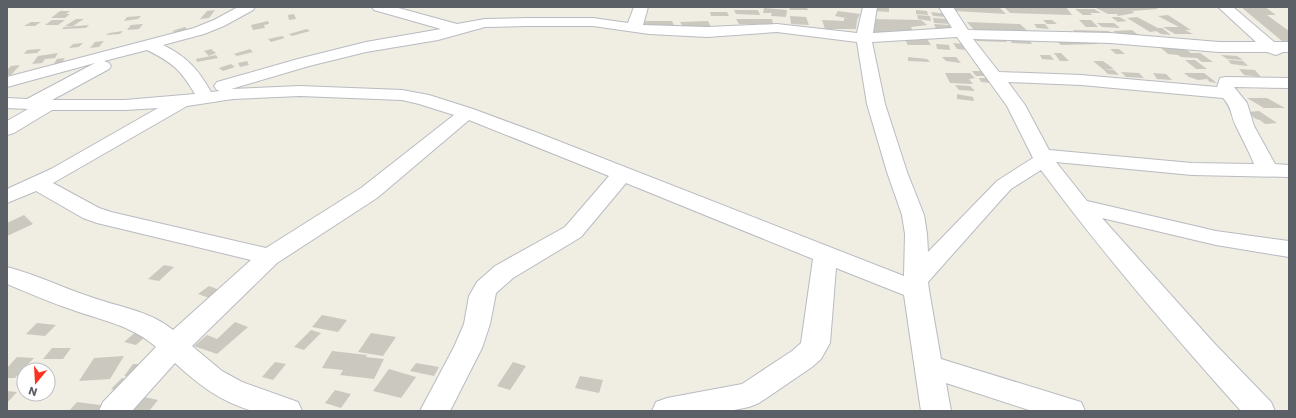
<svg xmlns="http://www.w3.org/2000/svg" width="1296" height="418" viewBox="0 0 1296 418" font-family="Poppins,sans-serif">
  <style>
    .building { fill: #cbc8c0 }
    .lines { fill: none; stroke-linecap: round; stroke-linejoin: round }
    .minor-casing { stroke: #b8bbc1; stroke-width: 2 }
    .minor { fill: #fff; fill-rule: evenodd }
  </style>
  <rect width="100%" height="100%" fill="#f0ede3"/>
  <g class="building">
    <polygon points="789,7 805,7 809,10 790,10"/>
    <polygon points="875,7 889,7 889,12 874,11"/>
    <polygon points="952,7 999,7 1006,14 955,11"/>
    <polygon points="1004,7 1066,7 1072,15 1010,13"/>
    <polygon points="1094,7 1154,7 1158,9 1132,11 1134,13 1118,16 1117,14 1108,14"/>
    <polygon points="1241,7 1265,7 1276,15 1267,15 1289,31 1289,41 1282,41"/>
    <polygon points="764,8 787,10 786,17 771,16 772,13 763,13"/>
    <polygon points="1075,9 1094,9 1101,13 1090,13 1092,15 1083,15"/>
    <polygon points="215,10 209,18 200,19 207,11"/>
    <polygon points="734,10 758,10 760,15 736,14"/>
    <polygon points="916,10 927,11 928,15 916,14"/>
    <polygon points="60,11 70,11 66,14 70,14 65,18 51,18"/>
    <polygon points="838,11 860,14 857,20 856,29 825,29 822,20 844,21 844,18 852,19 835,16"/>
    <polygon points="710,12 727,12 729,16 711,16"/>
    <polygon points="931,12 947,14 947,17 933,16"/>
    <polygon points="294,14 296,19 289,20 288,15"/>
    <polygon points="917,15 930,16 931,21 918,19"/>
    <polygon points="1168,15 1191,30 1185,30 1193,34 1175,34 1163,27 1179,27 1158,16"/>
    <polygon points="141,16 138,19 124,21 127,17"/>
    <polygon points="790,16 806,17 809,25 791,24"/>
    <polygon points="1111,17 1119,17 1127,21 1118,22"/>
    <polygon points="1137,17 1158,28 1162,28 1171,35 1161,34 1156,31 1150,32 1127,18"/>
    <polygon points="933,18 948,19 952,24 934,23"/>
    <polygon points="76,19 84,19 73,26 65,26"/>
    <polygon points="736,19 772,19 773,24 739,24"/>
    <polygon points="872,19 921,20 927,25 911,27 913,32 905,33 903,31 892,31 892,33 882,32 882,34 871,33"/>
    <polygon points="52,20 65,20 58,25 45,25"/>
    <polygon points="1043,20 1052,20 1057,24 1047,24"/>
    <polygon points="1079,20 1091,20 1098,27 1086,27"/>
    <polygon points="268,21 269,24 264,25 265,28 253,30 251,25"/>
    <polygon points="644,21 672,21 675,27 644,28"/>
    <polygon points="708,21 711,27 684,28 680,22"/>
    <polygon points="31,22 41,22 35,26 24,26"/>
    <polygon points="967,22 1020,24 1031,34 976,32"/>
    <polygon points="1097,23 1114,23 1120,28 1102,27"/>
    <polygon points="143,24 139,29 127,30 131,25"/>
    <polygon points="934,24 950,25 953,30 936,29"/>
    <polygon points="1034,24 1045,24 1049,29 1037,28"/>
    <polygon points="89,25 86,28 62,29 64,27"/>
    <polygon points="185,27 189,31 181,34 172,31"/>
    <polygon points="307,29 310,31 292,36 289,34"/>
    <polygon points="1073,30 1109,31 1114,35 1079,35"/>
    <polygon points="1132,30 1141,37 1122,37 1113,31"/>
    <polygon points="123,31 120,34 106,35 109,33"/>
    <polygon points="282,36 285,38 271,42 268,39"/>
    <polygon points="925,36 931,45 908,45 905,40"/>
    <polygon points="973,36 1002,37 1007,42 977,41"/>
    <polygon points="1008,37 1028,38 1032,44 1012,43"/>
    <polygon points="1054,39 1091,39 1098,44 1061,45"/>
    <polygon points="104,41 99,47 90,48 95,42"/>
    <polygon points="83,43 79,47 69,48 73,44"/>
    <polygon points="953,43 964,44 968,50 957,49"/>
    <polygon points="936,44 949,45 950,50 937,49"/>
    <polygon points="1161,48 1184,48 1191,53 1200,53 1213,62 1202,62 1197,58 1181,57 1178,55 1168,54"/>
    <polygon points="41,49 37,53 24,54 27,50"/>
    <polygon points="211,49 216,53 209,56 204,51"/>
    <polygon points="250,49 253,52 237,56 234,54"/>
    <polygon points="1110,49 1119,49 1125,54 1116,54"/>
    <polygon points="58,53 55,58 45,59 42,63 32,64 38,56"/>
    <polygon points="1054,53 1061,53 1069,61 1060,61"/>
    <polygon points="216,55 218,58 197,62 196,59"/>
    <polygon points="1040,55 1050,55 1054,60 1042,59"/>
    <polygon points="1221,55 1237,56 1243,60 1227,59"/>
    <polygon points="908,57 927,59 930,62 908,61"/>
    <polygon points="942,57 956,57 961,63 946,61"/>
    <polygon points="65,58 61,64 53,65 57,59"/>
    <polygon points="1185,60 1195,60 1207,69 1196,69"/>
    <polygon points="1228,60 1243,61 1248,66 1231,64"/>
    <polygon points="247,61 249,65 240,67 238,63"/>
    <polygon points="1093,61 1103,61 1114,69 1104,70"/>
    <polygon points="231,64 235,67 223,71 219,68"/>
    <polygon points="20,65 11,75 7,75 7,70 11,66"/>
    <polygon points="1239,69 1255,70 1261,77 1244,75"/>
    <polygon points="1104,70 1114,70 1119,75 1108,74"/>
    <polygon points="972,71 982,71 986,76 976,76"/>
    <polygon points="1121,72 1139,73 1144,78 1126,77"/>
    <polygon points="945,73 970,73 975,78 969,79 973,84 950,83"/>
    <polygon points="1153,73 1166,74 1172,80 1157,79"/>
    <polygon points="1184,73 1204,73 1217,83 1210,82 1207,79 1198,80 1189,77"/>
    <polygon points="979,78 988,78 991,83 981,82"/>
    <polygon points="955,85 970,86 975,91 959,90"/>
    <polygon points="957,94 973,97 974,101 957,99"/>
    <polygon points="1247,98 1267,98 1285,108 1264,108"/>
    <polygon points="1259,111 1277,123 1265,124 1260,120 1256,119 1247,112"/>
    <polygon points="24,215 33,224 7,236 7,223"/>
    <polygon points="164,265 174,267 159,281 148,279"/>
    <polygon points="209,286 225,292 215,300 198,294"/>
    <polygon points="322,315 347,320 338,332 312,327"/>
    <polygon points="235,322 248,327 217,354 194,346 207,335 217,339"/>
    <polygon points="37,323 56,325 45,336 26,334"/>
    <polygon points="145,324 156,327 136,345 124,342"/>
    <polygon points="311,330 321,333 304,350 294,347"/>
    <polygon points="371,333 396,337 383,356 358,352"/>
    <polygon points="52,348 71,348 63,359 43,359"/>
    <polygon points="332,351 367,355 366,357 384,359 374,379 340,375 343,370 322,368"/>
    <polygon points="124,356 110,379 79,381 94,358"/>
    <polygon points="17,357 34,358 15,378 7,378 7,368"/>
    <polygon points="275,362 286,364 273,380 262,377"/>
    <polygon points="513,362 526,366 510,390 497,386"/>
    <polygon points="416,363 439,367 434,376 410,371"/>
    <polygon points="133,364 155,365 145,378 124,376"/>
    <polygon points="389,369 416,377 401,398 373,391"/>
    <polygon points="580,376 603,380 599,393 575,388"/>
    <polygon points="122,378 144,383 133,394 111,389"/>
    <polygon points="335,390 351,394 341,408 325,403"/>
    <polygon points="7,391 17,392 7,403"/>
    <polygon points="144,397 158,400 149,411 131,411"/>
    <polygon points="77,402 107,406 103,411 69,411"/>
  </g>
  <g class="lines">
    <defs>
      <path id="minor" d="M238,7H255L253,10L224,26L204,34L163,45C187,57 198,69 211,92L220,91L217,90L214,86L217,82L298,59L366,42L441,29L374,10L372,7H395L457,24L485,19L527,18H593L628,23L634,7H648L643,25L707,27L777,24L857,33L863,7H877L873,33L952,28L939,7H953L968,30L1110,33L1219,42H1256L1218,7H1233L1274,42H1289V52H1283L1276,55L1267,52H1219L1110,43L973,39L999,72L1081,75L1217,87L1220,78L1226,77L1289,78V88L1234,87L1247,103L1254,126L1275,164L1289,165V177L1192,175L1056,162L1087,201L1216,231L1289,241V257L1216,245L1102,218L1214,343L1271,402L1275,411H1241C1172,334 1103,254 1041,170L1011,189L1000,201L928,282L929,290L941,359L1081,402L1085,411H1032L946,383L951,411H921L904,295L836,268L830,343L821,359L812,367L759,403L749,407L729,411H652L656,402L667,398L742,384L792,351L801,343L813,259L626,183L581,237L513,278L496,293L490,324L482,348L450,411H420L454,347L464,324L469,296L477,282L495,266L565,227L609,176L469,120L377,198L277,263L192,346L222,371L242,382L298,402L302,411C289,411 264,414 253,411C221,402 199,385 175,363L132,411H99L103,402L156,347C131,325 103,321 73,310C51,303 29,293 7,284V267C35,274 61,287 88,296C117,307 149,310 173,330L251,260L97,223L83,218L36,191L7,203V189L51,169L158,108L125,110H52L14,133L7,135V121L28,109L7,108V98L27,99L95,63L7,87V77L194,28L214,20ZM527,26H593L649,34L707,37L777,32L857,42L867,104L887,172L902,215L905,234L904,276L538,133L473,109L429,95L402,90L300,86L231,89L309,66L366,52L438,40L485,27ZM957,37L1007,106L1033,158L997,181L928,252L927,234L924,215L907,172L885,104L872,42ZM147,50C173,63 180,69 195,94L125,100H52L109,69L111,66L109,63L104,61ZM1008,82L1081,85L1223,98C1233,109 1230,114 1236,126C1242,139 1249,151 1254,164L1192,163L1049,150L1025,105ZM300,96L402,100L419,104L454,115L361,188L266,248L111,212L99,208L53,183L187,106L233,99Z"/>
    </defs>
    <use href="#minor" class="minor-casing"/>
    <use href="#minor" class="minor"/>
  </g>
  <rect width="1296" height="418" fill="none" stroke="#5b6066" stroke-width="16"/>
  <g transform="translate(36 382) rotate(198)"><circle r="19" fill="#ffffff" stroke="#bdbfc2"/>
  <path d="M0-3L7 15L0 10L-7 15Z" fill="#fb321e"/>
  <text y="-6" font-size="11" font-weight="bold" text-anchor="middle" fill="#5b6066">N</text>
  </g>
</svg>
